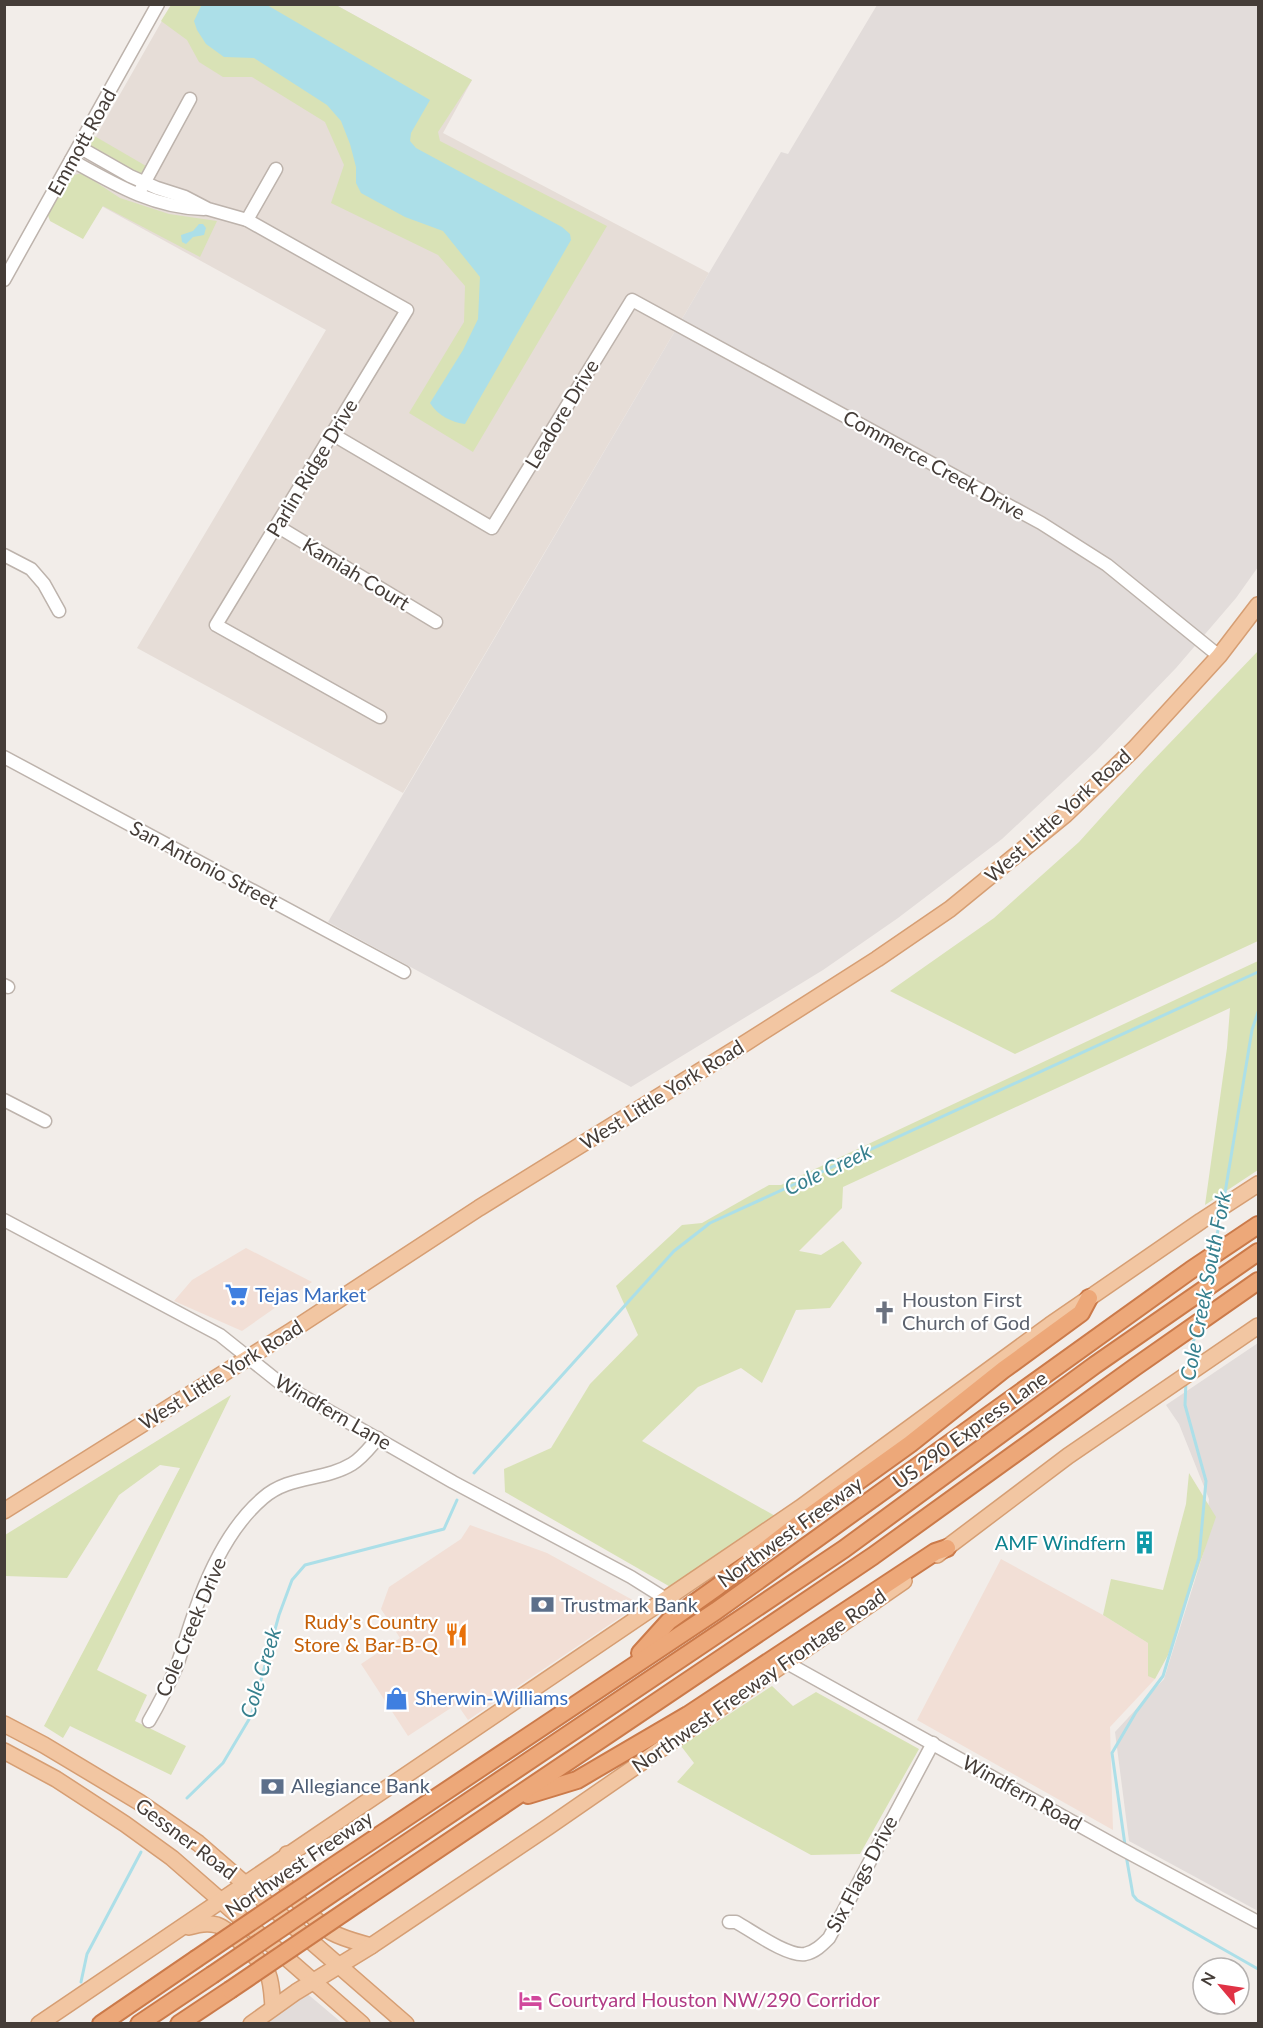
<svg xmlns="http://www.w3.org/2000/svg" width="1263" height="2028" viewBox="0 0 1263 2028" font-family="Lato,sans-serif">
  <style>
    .residential { fill: #e6ddd7 }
    .commercial { fill: #f2dfd6 }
    .industrial { fill: #e2dcda }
    .green { fill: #d9e2b6 }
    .water { fill: #acdfe8 }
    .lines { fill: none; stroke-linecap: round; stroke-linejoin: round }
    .stream { stroke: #acdfe8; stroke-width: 3 }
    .minor-casing { stroke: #bdb3ac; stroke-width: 15 }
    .major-casing { stroke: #d69e73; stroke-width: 18 }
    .highway-casing { stroke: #cb7a4a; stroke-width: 20 }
    .minor { stroke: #fff; stroke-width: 12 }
    .major { stroke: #f2c6a2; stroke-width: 15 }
    .highway { stroke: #eda879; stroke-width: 16 }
    .highway-bridge-casing { stroke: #cb7a4a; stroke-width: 20; stroke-linecap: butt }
    .highway-bridge { stroke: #eda879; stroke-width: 16 }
    .labels { text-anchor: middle; stroke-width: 4.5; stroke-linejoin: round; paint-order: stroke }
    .street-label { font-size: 20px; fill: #453d38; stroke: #fff }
    .shop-label { font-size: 20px; fill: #366cbe; stroke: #fff; text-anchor: start }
    .worship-label { font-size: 20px; fill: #5b616d; stroke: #fff; text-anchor: start }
    .culture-label { font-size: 20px; fill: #0d838f; stroke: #fff; text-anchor: end }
    .service-label { font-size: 20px; fill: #4e5e75; stroke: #fff; text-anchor: start }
    .food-label { font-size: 20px; fill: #c56008; stroke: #fff; text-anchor: end }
    .hotel-label { font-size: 20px; fill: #b23c85; stroke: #fff; text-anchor: start }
    .water-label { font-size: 21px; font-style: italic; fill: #37808e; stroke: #fff }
  </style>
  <rect width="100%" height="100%" fill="#f2ede9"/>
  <polygon class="residential" points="171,5 336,5 472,80 443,133 709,273 403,793 137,648 326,330 67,187"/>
  <g class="commercial">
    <polygon points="246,1248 312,1282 242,1331 174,1301 192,1280"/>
    <polygon points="470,1525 547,1553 640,1604 468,1720 457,1704 408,1736 361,1664 400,1638 381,1609 389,1587 461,1539"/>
    <polygon points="1001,1559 1103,1615 1148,1643 1148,1675 1155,1679 1110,1727 1113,1830 917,1720"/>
  </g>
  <g class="industrial">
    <polygon points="1256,4 1258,6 1258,567 1236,598 1176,668 1096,751 1002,839 898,918 823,970 631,1087 328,922 709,273 781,152 788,154 877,5"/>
    <polygon points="1258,1343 1258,1911 1129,1841 1115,1732 1164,1679 1204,1551 1209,1499 1179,1424 1166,1405"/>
    <polygon points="304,1991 342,2023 250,2024"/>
  </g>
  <g class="green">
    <polygon points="171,5 336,5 472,80 438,132 440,141 607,226 473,452 409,413 464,322 465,286 438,255 331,203 344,165 325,122 252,77 223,77 199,62 187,40 161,21"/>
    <polygon points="91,134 146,166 144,172 135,175 91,150 88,137"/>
    <polygon points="82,173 120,198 169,214 217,221 200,257 103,206 83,239 50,221 45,207 67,177"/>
    <polygon points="1258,651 1258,941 1015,1054 890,991 994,918 1079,842 1143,771"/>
    <polygon points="1258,961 1258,1170 1205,1205 1227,1048 1230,1008 843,1187 842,1208 799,1251 821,1255 843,1241 862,1263 830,1308 796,1310 762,1383 741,1368 698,1387 642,1441 777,1517 674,1589 505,1492 504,1469 551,1448 590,1384 638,1335 616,1286 682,1225 702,1223 769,1185 781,1185"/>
    <polygon points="231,1395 97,1670 147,1695 135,1721 186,1746 171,1775 70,1726 63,1738 44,1726 180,1468 160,1465 119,1495 67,1578 5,1576 5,1535"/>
    <polygon points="1189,1473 1216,1517 1168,1655 1155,1679 1148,1676 1148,1643 1103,1615 1111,1579 1163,1590 1186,1504"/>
    <polygon points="772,1686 793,1706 816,1692 919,1749 860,1854 811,1855 677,1782 694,1763 681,1746"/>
  </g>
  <g class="water">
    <path d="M202,4L267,5L430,100L411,133L410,141L416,148L562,227L570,234L571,240L465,424C453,423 437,415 430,403L463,350L478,319L480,277L443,231L405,217L361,193L356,183V167L350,144L341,121L327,105L254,58L224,57L206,44L197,30L194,21Z"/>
    <polygon points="199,224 203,224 206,228 204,235 193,237 186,244 182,242 181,235 193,231"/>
  </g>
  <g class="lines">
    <g class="stream">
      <polyline points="1224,1199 1252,1030 1258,1012"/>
      <polyline points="1215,1246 1221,1214"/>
      <polyline points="1209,1278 1212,1264"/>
      <polyline points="1201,1313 1206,1297"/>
      <polyline points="1187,1369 1196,1331"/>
      <polyline points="474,1473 674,1251 710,1223 1258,972"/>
      <polyline points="187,1798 223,1763 251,1716 279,1615 292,1580 305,1565 444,1529 457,1500"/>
      <polyline points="1125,1845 1112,1753 1136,1712 1163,1676 1199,1558 1206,1481 1185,1405 1186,1381"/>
      <polyline points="1126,1855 1133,1895 1137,1900 1258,1969"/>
      <polyline points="81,1982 87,1954 141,1852"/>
    </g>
    <defs>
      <g id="minor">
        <polyline points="79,147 130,176 157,188 185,197 208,209 247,220 407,310 216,625 380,717"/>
        <path d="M71,160C114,184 154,208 204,209"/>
        <polyline points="141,189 190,99"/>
        <polyline points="247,220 276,169"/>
        <polyline points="4,280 158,4"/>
        <polyline points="332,434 492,528 632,300 1041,523 1107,565 1219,656"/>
        <polyline points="277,526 436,622"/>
        <polyline points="4,555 31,569 44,584 59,611"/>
        <polyline points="4,757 404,972"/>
        <polyline points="4,985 8,987"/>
        <polyline points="4,1100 45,1121"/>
        <polyline points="4,1220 220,1335 280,1383 453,1482 631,1577 666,1599"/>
        <polyline points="787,1663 1118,1847 1258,1922"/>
        <path d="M149,1721C159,1704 168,1686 176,1668C183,1649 188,1630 195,1611C209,1571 230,1526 263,1498C289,1475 324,1481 352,1464C363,1457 370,1447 378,1438"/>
        <path d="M729,1922H736C752,1931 788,1957 805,1954C815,1952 822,1945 829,1938L933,1743"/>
      </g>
      <g id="major">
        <polyline points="4,1511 291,1331 479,1208 747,1042 877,959 950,909 1065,815 1134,749 1219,656 1258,605"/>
        <polyline points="937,1555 1068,1456 1258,1326"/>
        <polyline points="4,1724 44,1745 139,1802 198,1843 406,2024"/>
        <polyline points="4,1751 56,1779 125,1824 172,1858 362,2024"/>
        <path d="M287,1854C286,1861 282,1870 283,1877C284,1890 320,1925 331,1932C344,1939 357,1942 371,1946"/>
        <path d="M189,1927C198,1924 207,1922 217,1925C229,1929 263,1962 268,1974C272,1984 272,1997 273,2007"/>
        <polyline points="39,2024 800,1508 1050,1325 1201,1221 1258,1184"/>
        <polyline points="251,2024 296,1992 371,1946 548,1827 904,1581"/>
      </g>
      <g id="highway">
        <polyline points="640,1653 669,1621 717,1587 793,1528 910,1444 1003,1370 1081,1313 1089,1298"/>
        <polyline points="528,1795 577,1780 688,1715 935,1552 947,1548"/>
        <polyline points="326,1871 716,1611 1191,1270 1258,1225"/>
        <polyline points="343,1886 844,1549 1095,1365 1258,1252"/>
        <polyline points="361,1901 873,1556 1135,1367 1258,1281"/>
        <polyline points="101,2024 196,1959"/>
        <polyline points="139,2024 212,1975"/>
        <polyline points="179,2024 230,1990"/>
      </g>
    </defs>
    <use href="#minor" class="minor-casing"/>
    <use href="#major" class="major-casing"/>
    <use href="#highway" class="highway-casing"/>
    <use href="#minor" class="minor"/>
    <use href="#major" class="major"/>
    <use href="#highway" class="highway"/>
    <defs>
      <g id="highway-bridge">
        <polyline points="196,1959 326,1871"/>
        <polyline points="212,1975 343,1886"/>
        <polyline points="230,1990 361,1901"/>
      </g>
    </defs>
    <use href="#highway-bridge" class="highway-bridge-casing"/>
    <use href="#highway-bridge" class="highway-bridge"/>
  </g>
  <defs>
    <symbol id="supermarket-bare" viewBox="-9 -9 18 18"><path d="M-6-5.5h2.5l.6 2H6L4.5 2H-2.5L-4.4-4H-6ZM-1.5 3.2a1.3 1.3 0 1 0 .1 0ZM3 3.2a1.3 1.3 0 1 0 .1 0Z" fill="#3f7fe0" stroke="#fff" stroke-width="2.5" paint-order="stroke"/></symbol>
    <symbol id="church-bare" viewBox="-9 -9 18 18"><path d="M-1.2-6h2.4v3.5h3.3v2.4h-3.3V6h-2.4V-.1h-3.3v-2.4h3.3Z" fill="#6b7280" stroke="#fff" stroke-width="2.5" paint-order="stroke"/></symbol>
    <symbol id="building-bare" viewBox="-9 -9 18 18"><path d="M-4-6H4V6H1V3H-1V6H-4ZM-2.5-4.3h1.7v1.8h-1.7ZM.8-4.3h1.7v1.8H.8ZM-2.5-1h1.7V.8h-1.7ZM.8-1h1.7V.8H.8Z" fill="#0f9aa8" stroke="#fff" stroke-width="2.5" paint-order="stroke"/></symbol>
    <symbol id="bank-bare" viewBox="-9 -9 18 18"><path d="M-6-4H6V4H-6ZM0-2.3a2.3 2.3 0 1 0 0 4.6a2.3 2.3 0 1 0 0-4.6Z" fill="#5c6f8a" stroke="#fff" stroke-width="2.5" paint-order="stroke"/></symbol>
    <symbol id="restaurant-bare" viewBox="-9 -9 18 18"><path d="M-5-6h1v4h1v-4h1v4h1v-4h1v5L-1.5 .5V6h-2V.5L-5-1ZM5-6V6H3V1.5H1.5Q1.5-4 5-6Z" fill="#e8710a" stroke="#fff" stroke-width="2.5" paint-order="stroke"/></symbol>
    <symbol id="shop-bare" viewBox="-9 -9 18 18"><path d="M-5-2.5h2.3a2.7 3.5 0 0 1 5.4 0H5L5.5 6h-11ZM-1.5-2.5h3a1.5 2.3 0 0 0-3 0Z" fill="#3f7fe0" stroke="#fff" stroke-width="2.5" paint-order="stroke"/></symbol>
    <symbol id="hotel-bare" viewBox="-9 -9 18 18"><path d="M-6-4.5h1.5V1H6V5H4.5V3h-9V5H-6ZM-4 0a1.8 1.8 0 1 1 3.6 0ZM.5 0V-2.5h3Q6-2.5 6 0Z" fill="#d1479c" stroke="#fff" stroke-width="2.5" paint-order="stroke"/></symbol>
  </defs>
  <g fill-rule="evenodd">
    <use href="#supermarket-bare" x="220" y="1278" width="33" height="33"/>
    <use href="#church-bare" x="868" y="1296" width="33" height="33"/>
    <use href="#building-bare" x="1128" y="1526" width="33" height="33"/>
    <use href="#bank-bare" x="526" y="1588" width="33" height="33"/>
    <use href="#restaurant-bare" x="440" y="1618" width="33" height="33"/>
    <use href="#shop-bare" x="380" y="1682" width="33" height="33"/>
    <use href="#bank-bare" x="256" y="1770" width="33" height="33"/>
    <use href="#hotel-bare" x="514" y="1984" width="33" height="33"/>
  </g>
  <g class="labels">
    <g class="street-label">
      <text transform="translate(82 142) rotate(-61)" y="7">Emmott Road</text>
      <text transform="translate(562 414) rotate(-59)" y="7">Leadore Drive</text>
      <text transform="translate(934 465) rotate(29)" y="7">Commerce Creek Drive</text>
      <text transform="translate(312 468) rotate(-59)" y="7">Parlin Ridge Drive</text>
      <text transform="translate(356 574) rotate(31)" y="7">Kamiah Court</text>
      <text transform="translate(1058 816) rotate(-42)" y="7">West Little York Road</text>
      <text transform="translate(204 865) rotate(28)" y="7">San Antonio Street</text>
      <text transform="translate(662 1095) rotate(-32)" y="7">West Little York Road</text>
      <text transform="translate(221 1375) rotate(-32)" y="7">West Little York Road</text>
      <text transform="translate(333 1412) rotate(30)" y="7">Windfern Lane</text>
      <text transform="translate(970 1430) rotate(-36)" y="7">US 290 Express Lane</text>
      <text transform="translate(790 1532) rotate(-36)" y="7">Northwest Freeway</text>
      <text transform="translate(191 1627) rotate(-67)" y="7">Cole Creek Drive</text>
      <text transform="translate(759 1681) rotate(-35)" y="7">Northwest Freeway Frontage Road</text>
      <text transform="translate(1022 1793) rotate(29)" y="7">Windfern Road</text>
      <text transform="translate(186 1839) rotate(37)" y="7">Gessner Road</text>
      <text transform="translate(299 1864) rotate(-34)" y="7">Northwest Freeway</text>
      <text transform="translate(862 1874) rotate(-62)" y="7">Six Flags Drive</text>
    </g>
    <g class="shop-label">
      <text x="255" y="1302">Tejas Market</text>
      <text x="415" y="1705">Sherwin-Williams</text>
    </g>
    <g class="worship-label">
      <text x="902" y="1307">Houston First<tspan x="902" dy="23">Church of God</tspan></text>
    </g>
    <g class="culture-label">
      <text x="1126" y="1550">AMF Windfern</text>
    </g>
    <g class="service-label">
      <text x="561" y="1612">Trustmark Bank</text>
      <text x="291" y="1793">Allegiance Bank</text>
    </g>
    <g class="food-label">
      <text x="438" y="1629">Rudy's Country<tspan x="438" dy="23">Store &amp; Bar-B-Q</tspan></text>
    </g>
    <g class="hotel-label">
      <text x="548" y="2007">Courtyard Houston NW/290 Corridor</text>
    </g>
    <g class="water-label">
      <text transform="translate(828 1170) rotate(-25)" y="7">Cole Creek</text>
      <text transform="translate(1206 1286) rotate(-79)" y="7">Cole Creek South Fork</text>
      <text transform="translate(261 1673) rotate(-73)" y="7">Cole Creek</text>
    </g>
  </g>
  <rect width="1263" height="2028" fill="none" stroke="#453d38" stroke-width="12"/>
  <g transform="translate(1221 1986) rotate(299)"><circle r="28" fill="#ffffff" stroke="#b5b1af" stroke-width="1.5"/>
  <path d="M0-4.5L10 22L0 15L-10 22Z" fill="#e03245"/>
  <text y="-9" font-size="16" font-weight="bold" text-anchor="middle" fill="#453d38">N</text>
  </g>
</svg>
